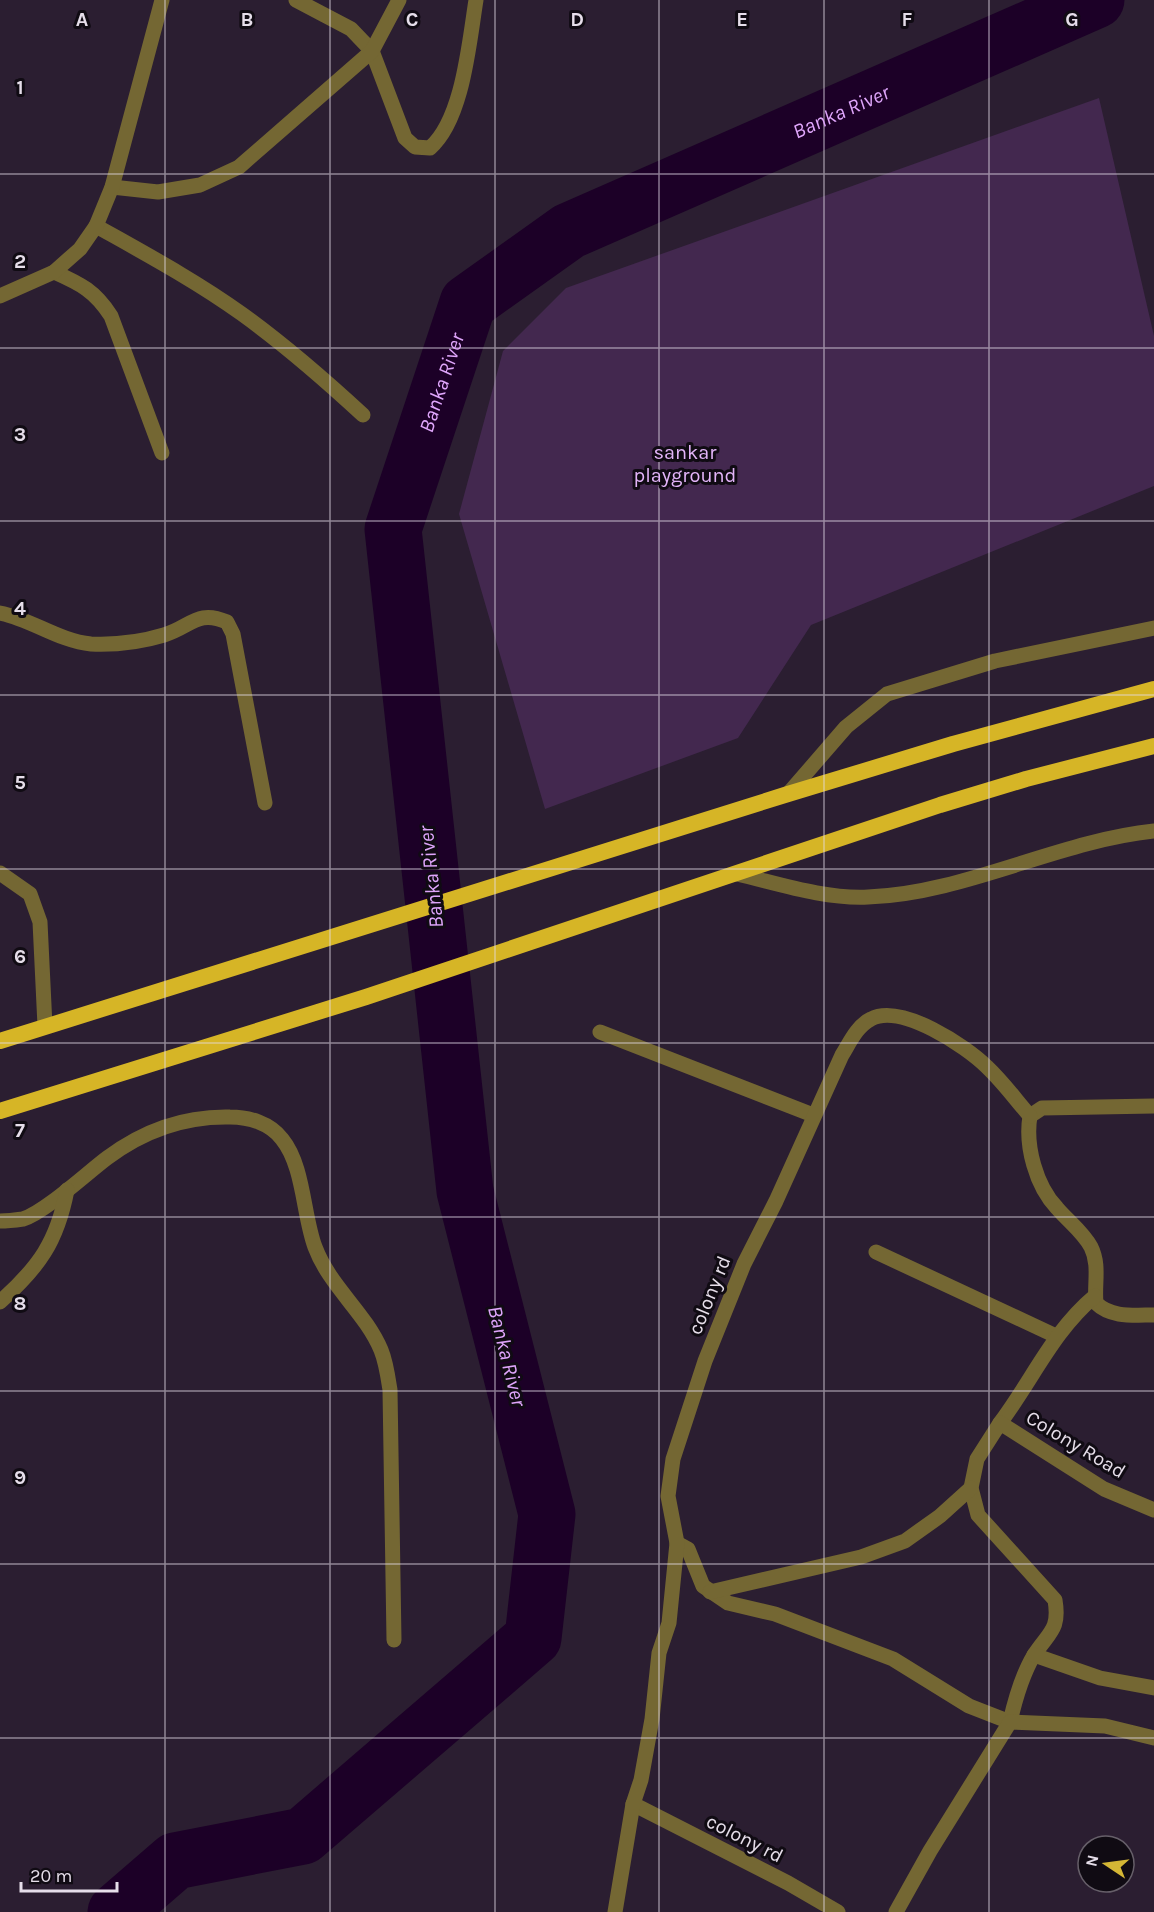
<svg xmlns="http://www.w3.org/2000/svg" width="1154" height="1912" viewBox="0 0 1154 1912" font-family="Karla,sans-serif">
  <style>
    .green { fill: #43284f }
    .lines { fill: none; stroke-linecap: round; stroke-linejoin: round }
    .river { stroke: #1c0027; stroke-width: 57 }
    .minor { stroke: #746733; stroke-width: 15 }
    .tertiary { stroke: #746733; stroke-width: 15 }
    .trunk { stroke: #d6b526; stroke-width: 16 }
    .grid { fill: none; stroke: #e6deea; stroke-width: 1.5; stroke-opacity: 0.55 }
    .labels { text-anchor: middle; stroke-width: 6; stroke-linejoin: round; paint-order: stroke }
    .park-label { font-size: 20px; fill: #e3b4f9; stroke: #100b13 }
    .street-label { font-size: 20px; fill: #e6deea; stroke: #100b13 }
    .water-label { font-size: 21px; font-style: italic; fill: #dfa5fb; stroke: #100b13 }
    .grid-label { font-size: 20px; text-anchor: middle; font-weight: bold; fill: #e6deea; stroke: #100b13; stroke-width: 6; stroke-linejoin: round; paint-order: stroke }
  </style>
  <rect width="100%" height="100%" fill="#2b1e31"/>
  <polygon class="green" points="1099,98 1154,336 1154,486 811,625 738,738 545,809 459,514 503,351 566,288"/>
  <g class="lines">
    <path class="river" id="s1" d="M116,1912L175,1861L303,1836L533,1638L547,1514L465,1191L393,529L468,303L569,231L1096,0"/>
    <g class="minor">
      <path d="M296,0L351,29L372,51L405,138L415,147L430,148C463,119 469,43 476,0"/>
      <polyline points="112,187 158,192 200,185 239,167 372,51 399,0"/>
      <path d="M96,226C146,254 196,281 242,314C285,345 324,379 363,415"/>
      <path d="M54,272C81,284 95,291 111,316L162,453"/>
      <polyline points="0,296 54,272 80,249 96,226 112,187 162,0"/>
      <path d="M0,613C31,619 59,641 91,644C115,645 141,642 164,635C191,627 197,609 227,622L233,634L265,803"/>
      <polyline points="0,873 30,894 40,922 45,1026"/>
      <polyline points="600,1032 813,1115"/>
      <path d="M1154,1106L1042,1108L1030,1116C1025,1146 1036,1186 1057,1208C1068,1221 1083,1232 1091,1247C1100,1265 1094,1284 1096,1303C1111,1318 1134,1315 1154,1315"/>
      <path d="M0,1221C7,1221 16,1220 23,1219C45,1212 87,1173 107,1158C143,1131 185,1116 230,1117C249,1117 270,1123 282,1139C304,1166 303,1215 315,1247C330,1287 365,1312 381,1350C386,1362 388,1377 390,1390L394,1640"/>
      <polyline points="876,1252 1056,1336"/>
      <path d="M0,1302C39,1267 57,1242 67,1190"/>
      <path d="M1000,1423C1033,1379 1053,1331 1095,1296"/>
      <path d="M677,1543L688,1549L703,1586L728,1603L775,1614L893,1659L969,1706L1010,1722C1015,1700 1022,1675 1034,1655C1049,1632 1060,1630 1055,1600L978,1515L971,1488L977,1459L1000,1423L1104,1489L1154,1510"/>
      <polyline points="710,1592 861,1557 905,1541 940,1516 971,1488"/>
      <polyline points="1034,1655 1100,1678 1154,1688"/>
      <polyline points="633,1804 788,1883 838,1912"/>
      <path d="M615,1912L633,1804L641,1780L652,1719L659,1653L669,1623L677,1543L668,1496L673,1459L705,1361L744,1264L776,1201L842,1055C850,1042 857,1026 871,1019C901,1003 966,1046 987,1067C1003,1082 1016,1100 1030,1116"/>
      <polyline points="896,1912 930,1851 1010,1722 1105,1726 1154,1738"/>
    </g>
    <g class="tertiary">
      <polyline points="788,794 846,727 887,694 995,661 1154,628"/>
      <path d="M737,874C780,884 824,899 868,897C963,894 1058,841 1154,831"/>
    </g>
    <g class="trunk">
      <polyline points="0,1041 788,794 953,744 1154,689"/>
      <polyline points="0,1111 366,997 940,805 1026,779 1154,746"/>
    </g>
  </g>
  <path class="grid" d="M165,0V1912M330,0V1912M495,0V1912M659,0V1912M824,0V1912M989,0V1912M0,174H1154M0,348H1154M0,521H1154M0,695H1154M0,869H1154M0,1043H1154M0,1217H1154M0,1391H1154M0,1564H1154M0,1738H1154"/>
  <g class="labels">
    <g class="park-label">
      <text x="685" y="459">sankar<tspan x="685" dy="23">playground</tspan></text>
    </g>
    <g class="street-label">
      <text transform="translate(709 1295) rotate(-68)" y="7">colony rd</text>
      <text transform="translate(1076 1444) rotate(31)" y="7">Colony Road</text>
      <text transform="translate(745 1838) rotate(27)" y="7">colony rd</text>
    </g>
    <g class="water-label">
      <text dy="7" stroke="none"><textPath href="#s1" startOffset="2295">Banka River</textPath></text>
      <text dy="7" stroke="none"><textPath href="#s1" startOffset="1790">Banka River</textPath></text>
      <text transform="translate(431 877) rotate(-96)" y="7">Banka River</text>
      <text transform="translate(507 1356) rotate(76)" y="7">Banka River</text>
    </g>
  </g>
  <g class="grid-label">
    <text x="82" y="26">A</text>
    <text x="247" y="26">B</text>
    <text x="412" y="26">C</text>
    <text x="577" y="26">D</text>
    <text x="742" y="26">E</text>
    <text x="907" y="26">F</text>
    <text x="1072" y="26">G</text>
    <text x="20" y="94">1</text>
    <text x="20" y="268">2</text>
    <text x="20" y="441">3</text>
    <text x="20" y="615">4</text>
    <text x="20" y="789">5</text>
    <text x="20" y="963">6</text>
    <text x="20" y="1137">7</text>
    <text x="20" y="1310">8</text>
    <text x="20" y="1484">9</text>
  </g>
  <g transform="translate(1106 1864) rotate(283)"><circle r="28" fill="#100b13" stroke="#665f69" stroke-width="1.5"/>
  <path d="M0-4.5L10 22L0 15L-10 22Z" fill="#d4b635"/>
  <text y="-9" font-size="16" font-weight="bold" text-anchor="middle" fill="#e6deea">N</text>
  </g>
  <path d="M21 1882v9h96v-9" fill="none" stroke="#e6deea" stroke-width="3"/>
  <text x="30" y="1882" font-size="18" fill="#e6deea" stroke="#100b13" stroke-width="4.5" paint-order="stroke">20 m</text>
</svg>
